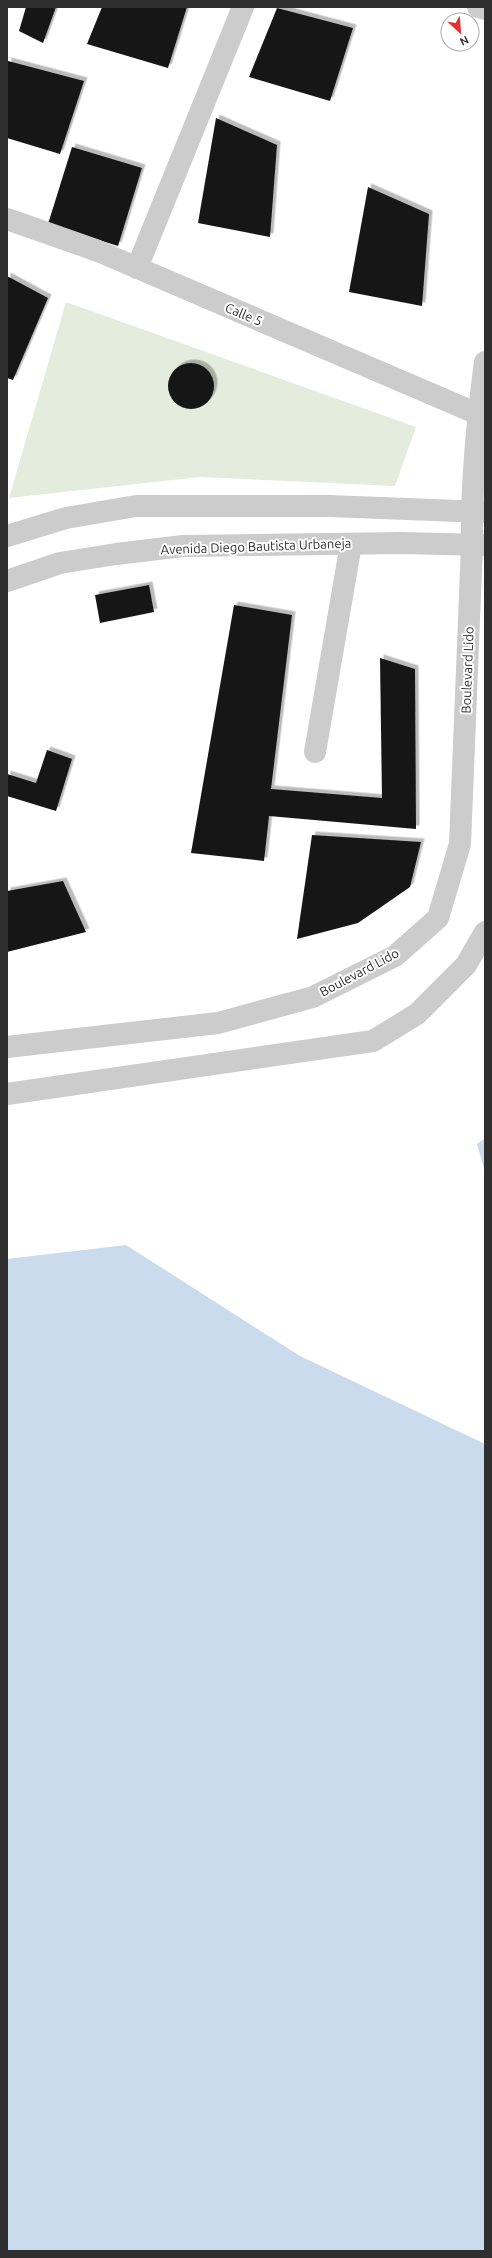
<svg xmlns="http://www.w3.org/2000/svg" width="492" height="2258" viewBox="0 0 492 2258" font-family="Ubuntu,sans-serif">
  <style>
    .green { fill: #e4ecdd }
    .water { fill: #c9dbec }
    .building { fill: #161616; filter: url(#shadow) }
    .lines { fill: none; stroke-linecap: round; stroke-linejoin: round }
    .minor { stroke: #ccc; stroke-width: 22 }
    .labels { text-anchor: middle; stroke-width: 4; stroke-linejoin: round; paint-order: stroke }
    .street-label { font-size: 13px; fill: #2f2f2f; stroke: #fff }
  </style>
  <defs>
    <filter id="shadow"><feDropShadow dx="3.5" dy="-3.5" stdDeviation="0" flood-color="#0004"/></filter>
  </defs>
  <rect width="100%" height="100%" fill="#fff"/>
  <polygon class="green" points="66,302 416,427 395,486 200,477 9,498"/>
  <g class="water">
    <polygon points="485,1138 485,1172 477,1144"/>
    <polygon points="126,1245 300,1356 485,1444 485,2251 7,2251 7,1259"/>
  </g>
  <g class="building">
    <polygon points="26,7 56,7 43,43 19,31"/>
    <polygon points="102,7 187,7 168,68 87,44"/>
    <polygon points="277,8 353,28 330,101 249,77"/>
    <polygon points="8,61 84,81 60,154 7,138"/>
    <polygon points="216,118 277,145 270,237 198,223"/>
    <polygon points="72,147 142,168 118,246 48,224"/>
    <polygon points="368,187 429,214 422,306 349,292"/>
    <polygon points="7,276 48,298 13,380 7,378"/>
    <circle cx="191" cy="386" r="23"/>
    <polygon points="149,585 154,612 100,623 95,595"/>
    <polygon points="234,605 292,615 271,789 382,798 380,658 415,669 416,829 269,816 264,861 191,853"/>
    <polygon points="47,750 72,759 56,811 7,796 7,774 36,783"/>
    <polygon points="312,835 421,842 410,887 358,923 297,939"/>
    <polygon points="63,881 86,932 7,952 7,891"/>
  </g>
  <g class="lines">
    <g class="minor">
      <polyline points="478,7 485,9"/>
      <polyline points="7,219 98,251 478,414"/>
      <polyline points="137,268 243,7"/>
      <polyline points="7,536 66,518 136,506 329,506 485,512"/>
      <polyline points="7,581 60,563 116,554 183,546 401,543 485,545"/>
      <polyline points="315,752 351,544"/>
      <path d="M7,1047L218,1023L313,997L395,956L438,918L460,844L472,545C471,484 477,422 485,362"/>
      <polyline points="7,1094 373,1041 417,1014 466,965 485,932"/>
    </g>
  </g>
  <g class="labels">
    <g class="street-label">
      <text transform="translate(244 314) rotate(23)" y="5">Calle 5</text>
      <text transform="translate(256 546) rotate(-2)" y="5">Avenida Diego Bautista Urbaneja</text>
      <text transform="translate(467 670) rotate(-88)" y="5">Boulevard Lido</text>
      <text transform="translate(359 972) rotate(-28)" y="5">Boulevard Lido</text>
    </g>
  </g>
  <rect width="492" height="2258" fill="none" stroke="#2f2f2f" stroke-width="16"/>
  <g transform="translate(460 32) rotate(154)"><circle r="19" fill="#ffffff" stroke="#acacac"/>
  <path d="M0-3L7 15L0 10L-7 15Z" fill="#e33433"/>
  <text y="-6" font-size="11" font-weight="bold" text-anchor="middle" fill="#2f2f2f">N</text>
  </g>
</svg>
